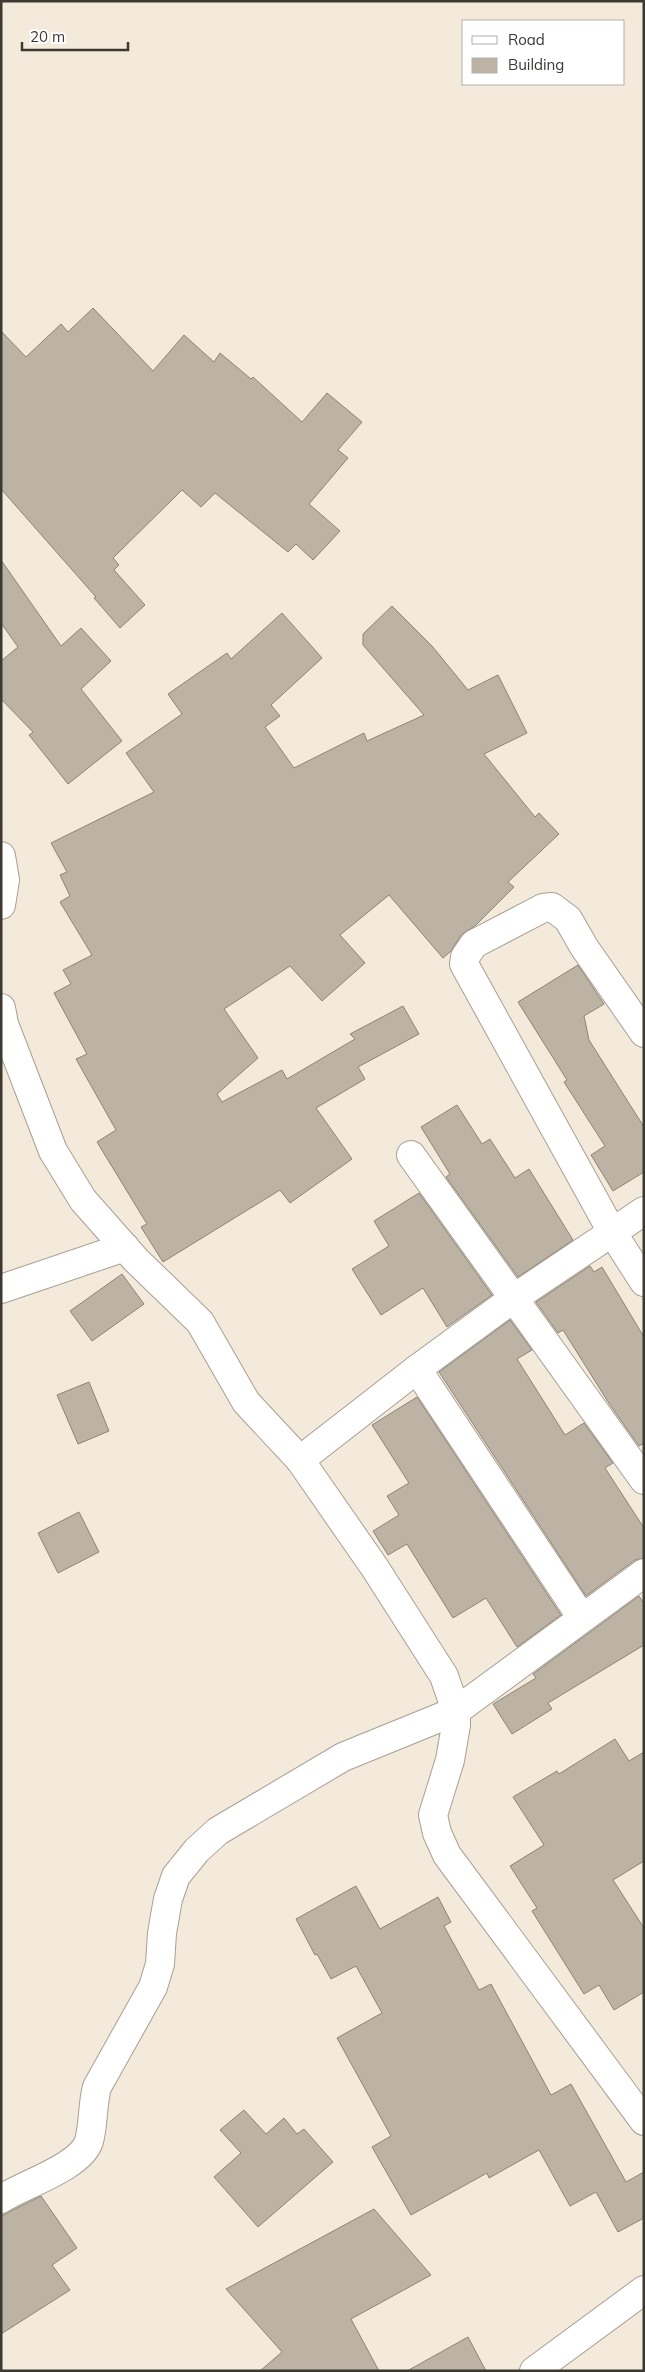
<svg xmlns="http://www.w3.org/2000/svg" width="645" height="2372" viewBox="0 0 645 2372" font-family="Mulish,sans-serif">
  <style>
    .building { fill: #bdb3a5; stroke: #8d8477 }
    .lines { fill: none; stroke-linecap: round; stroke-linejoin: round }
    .minor-casing { stroke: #a99f92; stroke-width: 30 }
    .minor { stroke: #fff; stroke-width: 28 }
  </style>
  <rect width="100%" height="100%" fill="#f4eadb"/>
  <g class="building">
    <polygon points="93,308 153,371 184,335 214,362 220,353 251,379 253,377 302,422 327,393 362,422 338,450 348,458 309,504 340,531 313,560 296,544 288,552 215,493 201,507 182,490 113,558 119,565 114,570 145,605 120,628 94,598 96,597 1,489 1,331 26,357 61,324 68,332"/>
    <polygon points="1,560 61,646 81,628 111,661 81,689 122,741 68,784 29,735 33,732 1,699 1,661 18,647 1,623"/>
    <polygon points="392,606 432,646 468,690 498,675 527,733 484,754 535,817 539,813 559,834 508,882 514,887 476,925 461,935 451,951 443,958 389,895 340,935 365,963 322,1001 290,966 224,1009 258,1058 217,1094 222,1102 282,1070 287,1079 355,1039 350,1034 403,1006 419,1034 358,1067 365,1079 316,1108 352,1159 290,1203 280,1190 163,1262 141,1227 147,1224 97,1142 116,1130 76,1059 87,1054 54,993 71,984 63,970 92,955 60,902 70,896 60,875 67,872 51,843 154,792 126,753 182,714 168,694 227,653 231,659 282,613 322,658 271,705 280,716 265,727 294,768 364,733 367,741 424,715 363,645 363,634"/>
    <polygon points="578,965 604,1004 584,1016 589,1040 644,1127 644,1172 613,1191 591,1155 605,1146 564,1082 567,1080 518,1002"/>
    <polygon points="457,1105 482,1144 490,1139 515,1178 529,1169 573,1240 518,1277 446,1177 450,1174 421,1127"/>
    <polygon points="419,1193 492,1295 447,1327 423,1288 381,1315 352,1269 389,1246 374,1221"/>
    <polygon points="590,1266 594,1272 602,1267 644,1337 644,1443 639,1446 610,1405 563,1330 558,1333 536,1302"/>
    <polygon points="122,1274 144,1304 92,1341 70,1311"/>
    <polygon points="510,1320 532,1350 517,1359 565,1435 584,1423 613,1463 605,1468 644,1528 644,1558 635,1560 586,1596 439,1372"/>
    <polygon points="89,1382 109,1431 78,1444 57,1395"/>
    <polygon points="417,1397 561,1615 517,1647 486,1598 453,1618 407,1544 388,1555 373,1531 399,1515 387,1496 409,1483 372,1425"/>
    <polygon points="79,1512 99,1552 58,1573 38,1533"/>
    <polygon points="639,1596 644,1604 644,1645 548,1703 552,1709 512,1734 493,1704 536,1678 533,1674"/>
    <polygon points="615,1739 629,1761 644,1752 644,1861 613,1880 644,1928 644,1992 614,2010 599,1985 584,1994 532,1911 537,1908 510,1866 544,1845 513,1797 557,1771 559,1774"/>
    <polygon points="356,1886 380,1929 438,1897 451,1922 444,1926 479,1990 491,1984 551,2095 571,2084 626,2182 644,2172 644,2218 618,2232 596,2192 570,2206 539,2150 489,2178 487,2173 411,2215 372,2147 391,2136 337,2038 382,2013 356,1966 331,1979 317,1954 315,1955 296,1919"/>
    <polygon points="244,2110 266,2134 284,2118 297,2134 304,2129 333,2162 258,2227 214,2177 241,2153 220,2130"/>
    <polygon points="41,2196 77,2248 52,2265 70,2290 1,2334 1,2216"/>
    <polygon points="374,2209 431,2275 351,2319 379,2371 260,2371 282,2352 226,2289"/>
    <polygon points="468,2337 486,2371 407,2371"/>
  </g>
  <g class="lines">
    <defs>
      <g id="minor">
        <polyline points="1,856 5,880 1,905"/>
        <polyline points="1,1008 4,1024 53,1151 83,1200 136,1260 200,1322 246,1402 300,1460 375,1568 444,1676 456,1711 456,1725 450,1760 433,1815 437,1833 447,1855 644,2121"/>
        <polyline points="644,1033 584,947 568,919 552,907 543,908 474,944 465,957 464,964 612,1232 644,1282"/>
        <polyline points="411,1155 644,1480"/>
        <polyline points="1,1289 125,1247"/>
        <polyline points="417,1369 582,1618"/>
        <polyline points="300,1460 417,1369 514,1298 644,1211"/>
        <path d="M1,2199C24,2184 81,2167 89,2141C94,2123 92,2105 97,2087L153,1987L160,1964L162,1933L168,1899L176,1876L197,1850L218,1831L343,1757L456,1711L644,1573"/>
        <polyline points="534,2371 644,2290"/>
      </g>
    </defs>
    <use href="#minor" class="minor-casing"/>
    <use href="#minor" class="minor"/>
  </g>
  <rect width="645" height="2372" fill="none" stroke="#3c3832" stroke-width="5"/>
  <rect x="462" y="20" width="162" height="65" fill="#ffffff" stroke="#b1afad"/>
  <rect x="472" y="36" width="25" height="8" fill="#ffffff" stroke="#b1afad"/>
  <text x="508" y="45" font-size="15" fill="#3c3832">Road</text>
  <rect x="472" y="58" width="25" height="15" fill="#bdb3a5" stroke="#b1afad"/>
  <text x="508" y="70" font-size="15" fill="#3c3832">Building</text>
  <path d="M22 42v8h106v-8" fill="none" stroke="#3c3832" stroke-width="2.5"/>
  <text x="30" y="42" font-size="15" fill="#3c3832" stroke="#ffffff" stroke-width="4" paint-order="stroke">20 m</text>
</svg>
